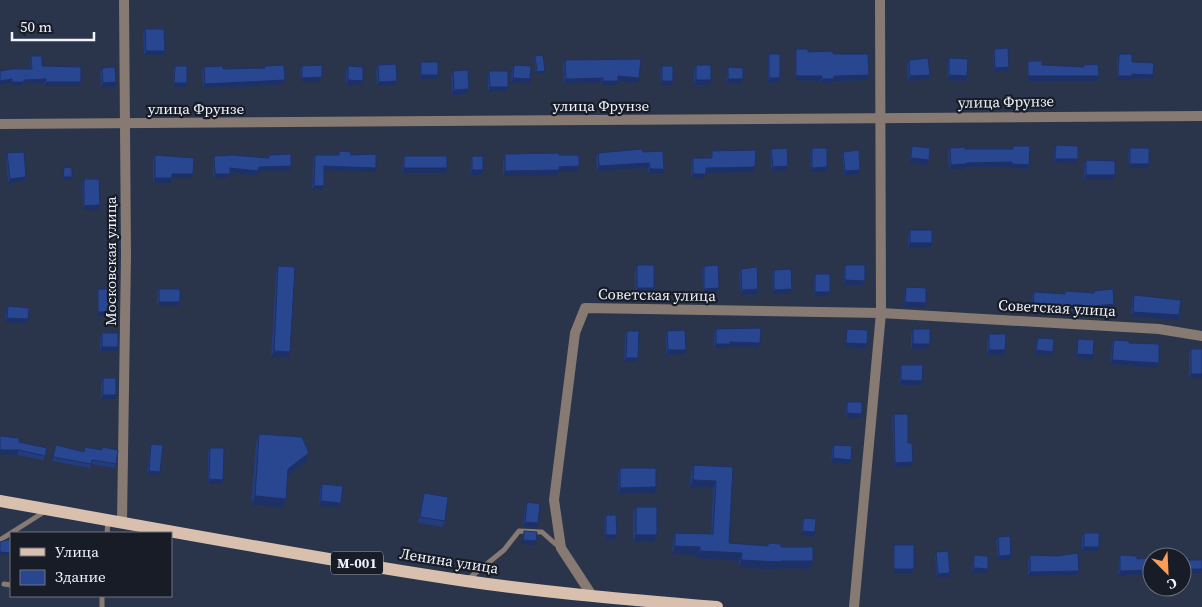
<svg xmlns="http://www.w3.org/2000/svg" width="1202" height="607" viewBox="0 0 1202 607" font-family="'Source Serif 4',serif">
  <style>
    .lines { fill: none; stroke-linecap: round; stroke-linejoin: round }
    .lane { stroke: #877a72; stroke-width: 5 }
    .street { stroke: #877a72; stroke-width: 10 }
    .primary { stroke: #d8bfae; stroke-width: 12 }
    .wall { fill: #233c7d }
    .shaded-wall { fill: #1d3166 }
    .building { fill: #294691; stroke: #1d3166 }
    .labels { text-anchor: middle; stroke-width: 4.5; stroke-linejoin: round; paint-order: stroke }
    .shield { fill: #171c27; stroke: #afb3bd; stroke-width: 1 }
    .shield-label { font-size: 14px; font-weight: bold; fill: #f0f4fd }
    .street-label { font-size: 15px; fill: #f0f4fd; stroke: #171c27 }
  </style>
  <rect width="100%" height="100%" fill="#2a344b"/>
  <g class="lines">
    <g class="lane">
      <polyline points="107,533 108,521"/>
      <polyline points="0,540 44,512"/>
      <polyline points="467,580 504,550 519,531 542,532 560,548"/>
      <polyline points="4,584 11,585"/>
      <polyline points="102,596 102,607"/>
    </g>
    <g class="street">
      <polyline points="0,124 1202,116"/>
      <polyline points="122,522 126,255 124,0"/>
      <polyline points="593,597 561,548 554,500 575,333 585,308 881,313 1159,329 1202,336"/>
      <polyline points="854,607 881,313 880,0"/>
    </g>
    <path class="primary" d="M0,501C155,528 310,558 466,581C549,593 633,600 717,607"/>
  </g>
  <g class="wall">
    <polygon points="145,29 165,51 163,55 144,55 143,34"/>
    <polygon points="796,49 808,52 833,54 869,75 867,80 833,81 832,83 820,84 820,81 795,80 795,54"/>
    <polygon points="994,49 1008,71 994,72 993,54"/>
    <polygon points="769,54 780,78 778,82 768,83 768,59"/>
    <polygon points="1119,54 1132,62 1152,79 1131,78 1130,80 1117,80 1117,58"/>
    <polygon points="31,56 42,66 80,86 44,86 44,83 23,84 23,86 11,86 11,83 0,85 30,69 30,61"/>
    <polygon points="535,56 545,71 544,73 536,74 534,59"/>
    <polygon points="949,58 967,76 965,81 947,80 948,62"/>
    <polygon points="565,60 638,83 618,81 616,85 601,86 601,82 564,84 563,65"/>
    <polygon points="909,60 930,75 928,79 908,81 907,64"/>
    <polygon points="1028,61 1042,65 1083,67 1083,65 1097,81 1027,81 1027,66"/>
    <polygon points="421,62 438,75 437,79 420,79 420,67"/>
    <polygon points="378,65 395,86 377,86 376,70"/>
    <polygon points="514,65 529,84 511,83 512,70"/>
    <polygon points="696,65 711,80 709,85 694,85 694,69"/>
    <polygon points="175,66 187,83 185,87 173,87 173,70"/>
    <polygon points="265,66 283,85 203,88 202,71 204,67 223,69 264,68"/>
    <polygon points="302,66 322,77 320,82 301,82 300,70"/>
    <polygon points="348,66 363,81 361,85 346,85 346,71"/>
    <polygon points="662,66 673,81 671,86 661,86 660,71"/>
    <polygon points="728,67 741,84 726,83 727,72"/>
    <polygon points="102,68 115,87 101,88 100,73"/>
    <polygon points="453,71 467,94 452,95 451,75"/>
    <polygon points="489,71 508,87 506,91 488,92 488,76"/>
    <polygon points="1056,145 1076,164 1054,163 1054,150"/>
    <polygon points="912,146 929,160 927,165 909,163 911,150"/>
    <polygon points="1013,146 1029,165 1028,169 1011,168 1011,167 965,167 964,169 949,170 948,152 950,148 965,149 1012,149"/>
    <polygon points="812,148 827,167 826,172 811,172 810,153"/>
    <polygon points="1130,148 1148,168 1129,168 1128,153"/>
    <polygon points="771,149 788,166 787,170 771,171 770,154"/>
    <polygon points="339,151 351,155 375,172 324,171 324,186 322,190 312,190 313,159 315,155 338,155"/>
    <polygon points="712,151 754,172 706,173 705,178 691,178 691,162 693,158 710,158"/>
    <polygon points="643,152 664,169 663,173 648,174 648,168 597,171 596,158 598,153"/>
    <polygon points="843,152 859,174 844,176 842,156"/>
    <polygon points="7,153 26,177 24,181 8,183 6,158"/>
    <polygon points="505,154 559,155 579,166 577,172 559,172 557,176 503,176 503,160"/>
    <polygon points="155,155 192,178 172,178 171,183 153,183 153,159"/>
    <polygon points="269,155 291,166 290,170 258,171 257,175 230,173 229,178 213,178 213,160 214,156 267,158"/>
    <polygon points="404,156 447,168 445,173 402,173 403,161"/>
    <polygon points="472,156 481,175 470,175 471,161"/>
    <polygon points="1086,160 1113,180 1084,180 1084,165"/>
    <polygon points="84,179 100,205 99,210 83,210 82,184"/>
    <polygon points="910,230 930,248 908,248 908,235"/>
    <polygon points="637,265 652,292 635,292 635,270"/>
    <polygon points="845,265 863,285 844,285 844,270"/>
    <polygon points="278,266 290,352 288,358 271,357 276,273"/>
    <polygon points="704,266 719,288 717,292 703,293 702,270"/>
    <polygon points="741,269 758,289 757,294 741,295 739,273"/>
    <polygon points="774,270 790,294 773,294 772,274"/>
    <polygon points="815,274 828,296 814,296 814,278"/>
    <polygon points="906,287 926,303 924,308 904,307 905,291"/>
    <polygon points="98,289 117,312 116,317 97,316 97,294"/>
    <polygon points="159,289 180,302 178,306 157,306 157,293"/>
    <polygon points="1065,291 1093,293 1094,291 1114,304 1113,308 1084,311 1082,316 1031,312 1032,296 1034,292 1064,294"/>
    <polygon points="1134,295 1179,315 1178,320 1131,316 1132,300"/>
    <polygon points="8,306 26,323 5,322 6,311"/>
    <polygon points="716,329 760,343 758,348 729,346 729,348 714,348 714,333"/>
    <polygon points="847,329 865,349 845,347 846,333"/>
    <polygon points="913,329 930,344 929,348 911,349 911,334"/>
    <polygon points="627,331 638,358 637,362 624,362 625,335"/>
    <polygon points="667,331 686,350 685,354 666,355 666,335"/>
    <polygon points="102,333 118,347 117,351 100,351 100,338"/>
    <polygon points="989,334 1004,355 987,355 987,339"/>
    <polygon points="1038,338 1051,356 1035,355 1036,342"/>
    <polygon points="1078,339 1092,359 1076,358 1077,343"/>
    <polygon points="1114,340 1129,343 1159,363 1157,368 1110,364 1112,344"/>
    <polygon points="1191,349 1202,349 1202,378 1189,378 1189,353"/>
    <polygon points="901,365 921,385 899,385 900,369"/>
    <polygon points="103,378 115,399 101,399 101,383"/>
    <polygon points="847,402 860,418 845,418 846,406"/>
    <polygon points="894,414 908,443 911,466 894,467 892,418"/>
    <polygon points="259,434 306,462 288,475 283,507 251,505 256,443"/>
    <polygon points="0,436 19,442 45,456 43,460 17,455 0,454"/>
    <polygon points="151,444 160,472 159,476 147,475 150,448"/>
    <polygon points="56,445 83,451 85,447 101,450 102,447 116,464 114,468 91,464 90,468 52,461"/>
    <polygon points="834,445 849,464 831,463 832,449"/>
    <polygon points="210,448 223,480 222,484 208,484 208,452"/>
    <polygon points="694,465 733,467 729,543 767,546 768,543 781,547 813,561 810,569 779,568 778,570 739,567 739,561 697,558 698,555 672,554 673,541 675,533 711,534 713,488 690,487 691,472"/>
    <polygon points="620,468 654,494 618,494 618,474"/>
    <polygon points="322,484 341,503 340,507 319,506 320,489"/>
    <polygon points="424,493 445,521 442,527 418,523 422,500"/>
    <polygon points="527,502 537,527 523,527 525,507"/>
    <polygon points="636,507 657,535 654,542 633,542 633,513"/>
    <polygon points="606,515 615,539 605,540 604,520"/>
    <polygon points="804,518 815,532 813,537 801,535 802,522"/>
    <polygon points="1084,533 1097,551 1082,551 1082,537"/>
    <polygon points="998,537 1011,555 1009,560 998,560 996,541"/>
    <polygon points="894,545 912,574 893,574 893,550"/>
    <polygon points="936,552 949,577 937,578 935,557"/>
    <polygon points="974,555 986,573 972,573 973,559"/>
    <polygon points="1030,555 1057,556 1079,571 1077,575 1028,576 1028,560"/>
    <polygon points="1120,555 1137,559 1152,558 1152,575 1118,576 1119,560"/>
  </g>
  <g class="shaded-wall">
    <polygon points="146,51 165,51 163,55 144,55"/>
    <polygon points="1009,67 1008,71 994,72 995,68"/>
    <polygon points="545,71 544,73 536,74 537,72"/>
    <polygon points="1132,74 1153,75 1152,79 1131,78 1130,80 1117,80 1118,76"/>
    <polygon points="421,75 438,75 437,79 420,79"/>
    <polygon points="869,75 867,80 833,81 832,83 820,84 822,79 834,76"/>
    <polygon points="930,75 928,79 908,81 910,76"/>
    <polygon points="949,75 967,76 965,81 947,80"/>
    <polygon points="618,76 639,78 638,83 616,81"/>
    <polygon points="796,76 822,76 820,81 795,80"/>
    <polygon points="1028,76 1099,76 1097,81 1027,81"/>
    <polygon points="322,77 320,82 301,82 302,78"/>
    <polygon points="513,78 530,79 529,84 511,83"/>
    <polygon points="603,78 601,82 564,84 566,79"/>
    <polygon points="769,78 780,78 778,82 768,83"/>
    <polygon points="12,79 11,83 0,85 0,81"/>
    <polygon points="46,79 44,83 23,84 23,86 11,86 12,82 24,80"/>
    <polygon points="728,79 743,79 741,84 726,83"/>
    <polygon points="285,80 283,85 203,88 205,84"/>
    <polygon points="348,80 363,81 361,85 346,85"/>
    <polygon points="696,80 711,80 709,85 694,85"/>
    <polygon points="397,81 395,86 377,86 379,82"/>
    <polygon points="603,81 618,81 616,85 601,86"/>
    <polygon points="662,81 673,81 671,86 661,86"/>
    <polygon points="46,82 81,82 80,86 44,86"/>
    <polygon points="116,82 115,87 101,88 103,83"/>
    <polygon points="174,83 187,83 185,87 173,87"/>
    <polygon points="490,87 508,87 506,91 488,92"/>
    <polygon points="469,89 467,94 452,95 454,90"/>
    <polygon points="911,158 929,160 927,165 909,163"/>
    <polygon points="1055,159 1078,159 1076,164 1054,163"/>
    <polygon points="1012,162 1011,167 965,167 964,169 949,170 951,165 966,163"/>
    <polygon points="649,163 648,168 597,171 599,166"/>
    <polygon points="1012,164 1029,165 1028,169 1011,168"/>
    <polygon points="1130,164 1149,164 1148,168 1129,168"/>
    <polygon points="291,166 290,170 258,171 257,175 229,173 230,168 259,167"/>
    <polygon points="324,166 376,168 375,172 322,171"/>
    <polygon points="579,166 577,172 559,172 557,176 503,176 505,171 559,167"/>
    <polygon points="788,166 787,170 771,171 773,167"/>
    <polygon points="755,167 754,172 705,173 706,168"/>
    <polygon points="827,167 826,172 811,172 812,168"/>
    <polygon points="404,168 447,168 445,173 402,173"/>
    <polygon points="650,169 664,169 663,173 648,174"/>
    <polygon points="472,170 483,170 481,175 470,175"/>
    <polygon points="860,170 859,174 844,176 845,171"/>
    <polygon points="172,174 193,174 192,178 172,178 171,183 153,183 155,178"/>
    <polygon points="215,174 230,174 229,178 213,178"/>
    <polygon points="693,174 706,174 705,178 691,178"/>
    <polygon points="1086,175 1115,175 1113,180 1084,180"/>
    <polygon points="26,177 24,181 8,183 10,179"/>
    <polygon points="63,177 72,177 71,180 62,179"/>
    <polygon points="314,186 324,186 322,190 312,190"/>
    <polygon points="100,205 99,210 83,210 84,206"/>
    <polygon points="910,243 932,243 930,248 908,248"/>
    <polygon points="845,280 865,281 863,285 844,285"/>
    <polygon points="637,288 654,288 652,292 635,292"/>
    <polygon points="719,288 717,292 703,293 704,289"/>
    <polygon points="758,289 757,294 741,295 742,290"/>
    <polygon points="792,289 790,294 773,294 774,290"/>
    <polygon points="815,292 830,292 828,296 814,296"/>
    <polygon points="159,302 180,302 178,306 157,306"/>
    <polygon points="905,302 926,303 924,308 904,307"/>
    <polygon points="1114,304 1113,308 1083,312 1082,316 1031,312 1033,308 1084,307"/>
    <polygon points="98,312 117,312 116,317 97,316"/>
    <polygon points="1133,312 1179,315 1178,320 1131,316"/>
    <polygon points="7,318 28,319 26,323 5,322"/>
    <polygon points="730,342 760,343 758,348 729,346 729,348 714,348 716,344"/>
    <polygon points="846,343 867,344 865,349 845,347"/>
    <polygon points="913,344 930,344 929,348 911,349"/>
    <polygon points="102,347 118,347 117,351 100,351"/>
    <polygon points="668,350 686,350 685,354 666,355"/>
    <polygon points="989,350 1005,350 1004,355 987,355"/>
    <polygon points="1036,350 1053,352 1051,356 1035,355"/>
    <polygon points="274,351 290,352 288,358 271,357"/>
    <polygon points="1077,354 1093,355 1092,359 1076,358"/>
    <polygon points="626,358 638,358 637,362 624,362"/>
    <polygon points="1112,360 1159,363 1157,368 1110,364"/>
    <polygon points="1191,374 1202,374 1202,378 1189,378"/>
    <polygon points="901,380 922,381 921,385 899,385"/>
    <polygon points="103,395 116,395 115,399 101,399"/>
    <polygon points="847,413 862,414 860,418 845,418"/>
    <polygon points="0,450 18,450 17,455 0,454"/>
    <polygon points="309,453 306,462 285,477 288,469"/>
    <polygon points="833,458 851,460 849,464 831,463"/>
    <polygon points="913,462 911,466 894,467 895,463"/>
    <polygon points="149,471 160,472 159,476 147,475"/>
    <polygon points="209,479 223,480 222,484 208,484"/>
    <polygon points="693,480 716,481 713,488 690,487"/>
    <polygon points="656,487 654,494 618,494 620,488"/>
    <polygon points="255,496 286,499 283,507 251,505"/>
    <polygon points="321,501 341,503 340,507 319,506"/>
    <polygon points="525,522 538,523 537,527 523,527"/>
    <polygon points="802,531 815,532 813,537 801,535"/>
    <polygon points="606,535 617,535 615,539 605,540"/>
    <polygon points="636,535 657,535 654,542 633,542"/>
    <polygon points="523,540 536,541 535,545 521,544"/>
    <polygon points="675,546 700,547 698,555 672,554"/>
    <polygon points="1084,547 1099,547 1097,551 1082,551"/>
    <polygon points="700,551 742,553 739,561 697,558"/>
    <polygon points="0,552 11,553 11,555 0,554"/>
    <polygon points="1011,555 1009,560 998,560 999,556"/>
    <polygon points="741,560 813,561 810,569 779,568 778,570 739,567"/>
    <polygon points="974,568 988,569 986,573 972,573"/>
    <polygon points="894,569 914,569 912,574 893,574"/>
    <polygon points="1182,569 1202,569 1202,570 1201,573 1182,574"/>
    <polygon points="1152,570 1152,575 1118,576 1120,571"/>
    <polygon points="1079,571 1077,575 1028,576 1030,572"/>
    <polygon points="950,573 949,577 937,578 938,574"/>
  </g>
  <g class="building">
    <polygon points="145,29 164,29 165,51 146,51"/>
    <polygon points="1008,48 1009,67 995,68 994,49"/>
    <polygon points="796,49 808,49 808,52 833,51 833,54 868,54 869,75 834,76 834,79 822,79 822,76 796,76"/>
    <rect x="769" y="54" width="11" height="24"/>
    <polygon points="1119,54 1132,54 1132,62 1154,63 1153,75 1132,74 1132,76 1118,76"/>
    <polygon points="543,55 545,71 537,72 535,56"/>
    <polygon points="31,56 42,56 42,66 81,67 81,82 46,82 46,79 24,80 24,82 12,82 12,79 0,81 0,71 12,69 32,69"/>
    <polygon points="928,58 930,75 910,76 909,60"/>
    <polygon points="949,58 968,59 967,76 949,75"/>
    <polygon points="641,59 639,78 618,76 618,81 603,81 603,78 566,79 565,60"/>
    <polygon points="1028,61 1042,61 1042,65 1084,67 1083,65 1098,64 1099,76 1028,76"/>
    <rect x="421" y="62" width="17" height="13"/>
    <polygon points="396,64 397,81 379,82 378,65"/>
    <polygon points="284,65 285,80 205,84 204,67 223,66 223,69 265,68 265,66"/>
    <polygon points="322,65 322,77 302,78 302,66"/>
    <polygon points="514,65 531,66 530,79 513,78"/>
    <rect x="696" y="65" width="15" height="15"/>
    <polygon points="175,66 187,66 187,83 174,83"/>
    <polygon points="348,66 363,67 363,81 348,80"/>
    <rect x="662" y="66" width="11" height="15"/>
    <polygon points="115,67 116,82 103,83 102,68"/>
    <polygon points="728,67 743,68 743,79 728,79"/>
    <polygon points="468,70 469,89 454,90 453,71"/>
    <polygon points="489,71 508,71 508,87 490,87"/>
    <polygon points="1056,145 1078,146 1078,159 1055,159"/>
    <polygon points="912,146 930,148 929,160 911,158"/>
    <polygon points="1013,146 1030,146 1029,165 1012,164 1012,162 966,163 966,164 951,165 950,148 965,147 965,149 1013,149"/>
    <polygon points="787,148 788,166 773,167 771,149"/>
    <polygon points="812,148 827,148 827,167 812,168"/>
    <rect x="1130" y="148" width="19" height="16"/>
    <polygon points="642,149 643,152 663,151 664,169 650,169 649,163 599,166 598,153"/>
    <polygon points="756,150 755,167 706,168 706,174 693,174 693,158 712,158 712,151"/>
    <polygon points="859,150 860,170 845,171 843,152"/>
    <polygon points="339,151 351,152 351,155 376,154 376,168 324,166 324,186 314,186 315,155 339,155"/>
    <polygon points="24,152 26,177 10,179 7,153"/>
    <polygon points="559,153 559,155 579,155 579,166 559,167 559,170 505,171 505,154"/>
    <polygon points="291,154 291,166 259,167 258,171 230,168 230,174 215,174 214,156 232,155 269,158 269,155"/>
    <polygon points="155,155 194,158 193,174 172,174 172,178 155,178"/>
    <rect x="404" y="156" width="43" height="12"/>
    <rect x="472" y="156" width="11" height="14"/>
    <polygon points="1086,160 1115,161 1115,175 1086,175"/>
    <polygon points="64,167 72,168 72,177 63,177"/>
    <polygon points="84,179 99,179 100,205 84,206"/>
    <rect x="910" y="230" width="22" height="13"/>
    <rect x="637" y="265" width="17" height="23"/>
    <polygon points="718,265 719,288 704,289 704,266"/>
    <polygon points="845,265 865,265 865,281 845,280"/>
    <polygon points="278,266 295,267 290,352 274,351"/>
    <polygon points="757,267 758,289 742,290 741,269"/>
    <polygon points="791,269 792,289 774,290 774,270"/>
    <rect x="815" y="274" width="15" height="18"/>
    <polygon points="906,287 926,288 926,303 905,302"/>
    <polygon points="98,289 118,289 117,312 98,312"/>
    <rect x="159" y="289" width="21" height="13"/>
    <polygon points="1113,289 1114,304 1084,307 1084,312 1033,308 1034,292 1065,294 1065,291 1094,293 1094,291"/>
    <polygon points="1134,295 1181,300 1179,315 1133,312"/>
    <polygon points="8,306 29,308 28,319 7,318"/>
    <polygon points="761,328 760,343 730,342 730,344 716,344 716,329"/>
    <polygon points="847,329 868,330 867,344 846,343"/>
    <rect x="913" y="329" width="17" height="15"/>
    <polygon points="685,330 686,350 668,350 667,331"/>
    <polygon points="627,331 639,331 638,358 626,358"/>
    <rect x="102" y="333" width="16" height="14"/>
    <polygon points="989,334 1006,334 1005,350 989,350"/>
    <polygon points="1038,338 1054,339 1053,352 1036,350"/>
    <polygon points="1078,339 1094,340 1093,355 1077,354"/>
    <polygon points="1114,340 1129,341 1129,343 1159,344 1159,363 1112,360"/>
    <rect x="1191" y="349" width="11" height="25"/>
    <polygon points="901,365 923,365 922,381 901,380"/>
    <rect x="103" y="378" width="13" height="17"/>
    <polygon points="847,402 862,402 862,414 847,413"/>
    <polygon points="894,414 908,414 908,443 912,443 913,462 895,463"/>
    <polygon points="259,434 302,437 309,453 288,469 286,499 255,496"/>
    <polygon points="0,436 19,438 19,442 47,448 45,456 18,450 0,450"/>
    <polygon points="151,444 163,445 160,472 149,471"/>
    <polygon points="56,445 84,452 85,447 102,450 102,447 118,450 116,464 92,460 91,464 53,457"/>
    <polygon points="834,445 852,446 851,460 833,458"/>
    <polygon points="210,448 224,448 223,480 209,479"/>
    <polygon points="694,465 733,467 729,543 768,546 768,543 781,544 781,547 813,547 813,561 781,561 781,562 741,560 742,553 700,551 700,547 675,546 675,533 713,534 716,481 693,480"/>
    <polygon points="620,468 656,468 656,487 620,488"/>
    <polygon points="322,484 343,486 341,503 321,501"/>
    <polygon points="424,493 448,497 445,521 420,517"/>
    <polygon points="527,502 540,504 538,523 525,522"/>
    <rect x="636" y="507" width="21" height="28"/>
    <polygon points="606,515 616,515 617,535 606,535"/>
    <polygon points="804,518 816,519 815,532 802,531"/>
    <polygon points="524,531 537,532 536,541 523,540"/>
    <rect x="1084" y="533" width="15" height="14"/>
    <polygon points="1010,536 1011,555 999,556 998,537"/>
    <polygon points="6,540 11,540 11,553 0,552 0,542"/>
    <rect x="894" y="545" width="20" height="24"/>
    <polygon points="948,551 950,573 938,574 936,552"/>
    <polygon points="1078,553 1079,571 1030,572 1030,555 1057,556"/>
    <polygon points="974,555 988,556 988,569 974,568"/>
    <polygon points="1120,555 1137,556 1137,559 1152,558 1152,570 1120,571"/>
    <polygon points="1188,557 1188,560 1202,560 1202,569 1182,569 1182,558"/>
  </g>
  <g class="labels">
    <rect class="shield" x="331" y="551.5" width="52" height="23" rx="4"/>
    <g class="shield-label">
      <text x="357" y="568">М-001</text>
    </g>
    <g class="street-label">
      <text transform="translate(1006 102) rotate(-1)" y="5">улица Фрунзе</text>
      <text x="601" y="111">улица Фрунзе</text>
      <text x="196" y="114">улица Фрунзе</text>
      <text transform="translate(111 261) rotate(-90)" y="5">Московская улица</text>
      <text transform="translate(657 295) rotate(1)" y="5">Советская улица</text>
      <text transform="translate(1057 308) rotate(3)" y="5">Советская улица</text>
      <text transform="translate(449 561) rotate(9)" y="5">Ленина улица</text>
    </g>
  </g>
  <rect x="10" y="532" width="162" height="65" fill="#171c27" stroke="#6e727d"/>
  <rect x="20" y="548" width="25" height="8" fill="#d8bfae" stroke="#6e727d"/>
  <text x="55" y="557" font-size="15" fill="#f0f4fd">Улица</text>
  <rect x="20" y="570" width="25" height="15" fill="#294691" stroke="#6e727d"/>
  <text x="55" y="582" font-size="15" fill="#f0f4fd">Здание</text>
  <g transform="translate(1167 572) rotate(156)"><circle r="24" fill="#171c27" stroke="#6e727d"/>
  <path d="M0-4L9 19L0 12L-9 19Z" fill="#fd9c55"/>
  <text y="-8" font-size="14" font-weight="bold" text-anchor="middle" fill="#f0f4fd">С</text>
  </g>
  <path d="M12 32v8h82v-8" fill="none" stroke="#f0f4fd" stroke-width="2.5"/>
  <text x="20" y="32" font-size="15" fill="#f0f4fd" stroke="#171c27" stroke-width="4" paint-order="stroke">50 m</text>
</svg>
